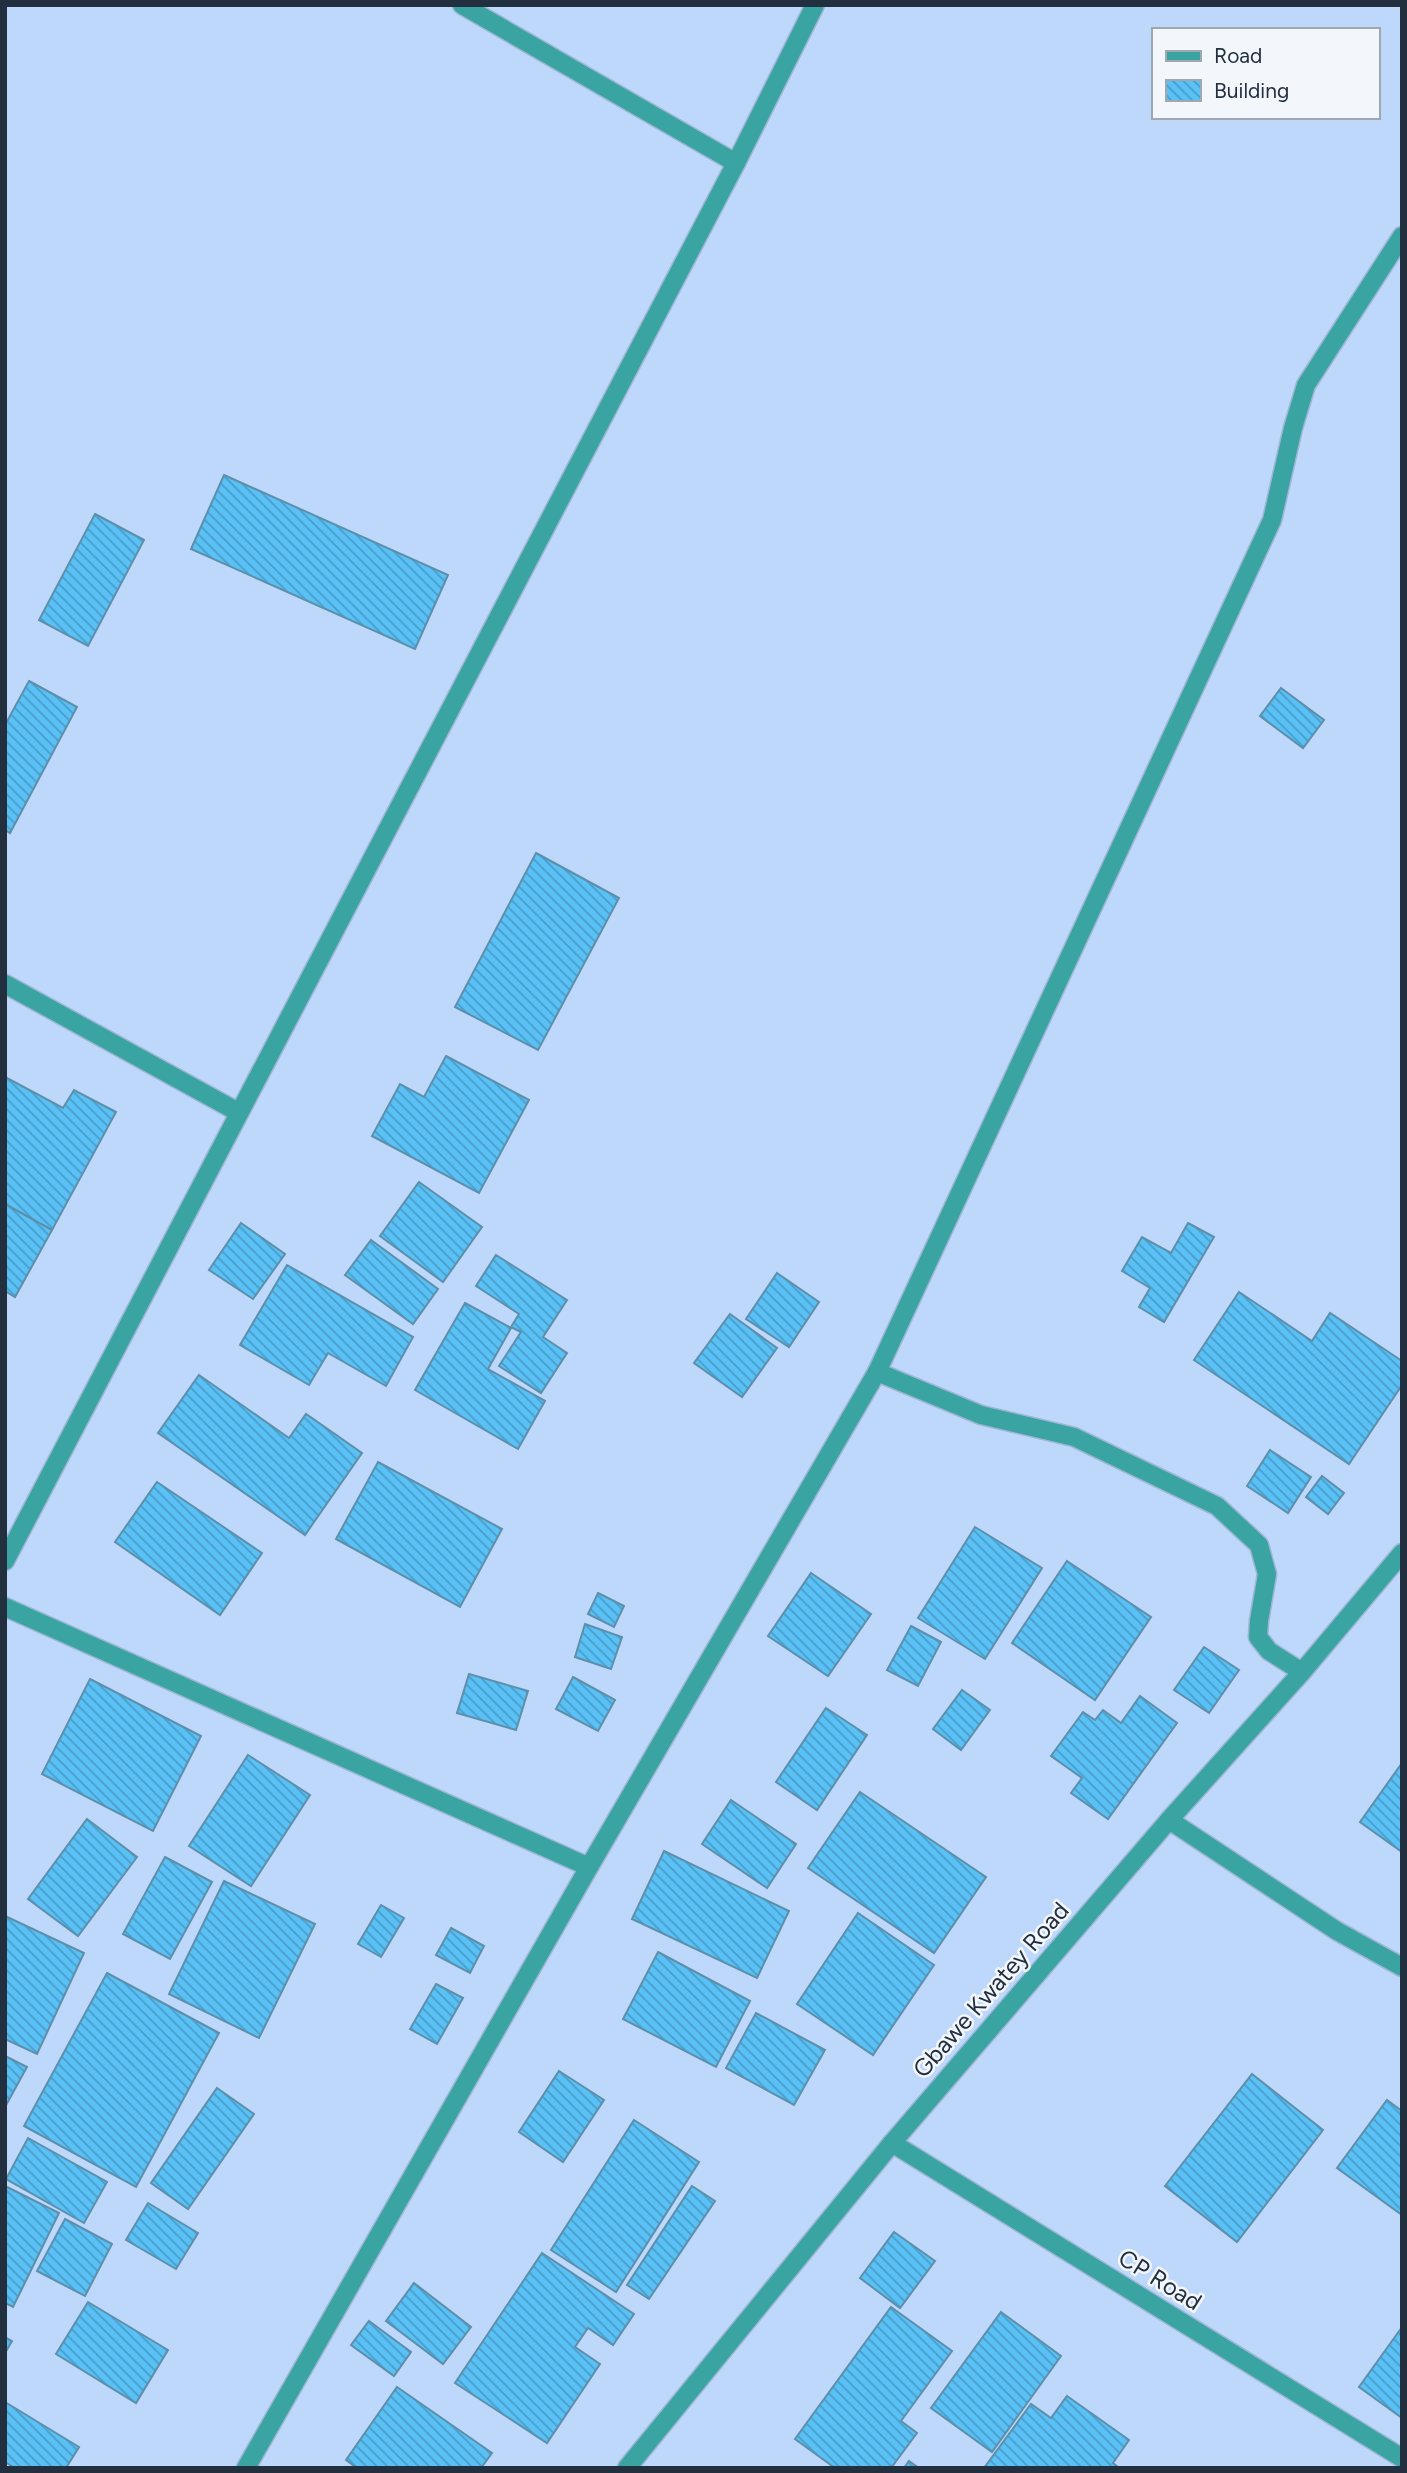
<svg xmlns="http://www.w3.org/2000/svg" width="1407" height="2473" viewBox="0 0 1407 2473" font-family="Figtree,sans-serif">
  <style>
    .building { fill: url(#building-back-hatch); stroke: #5d8fab; stroke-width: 2 }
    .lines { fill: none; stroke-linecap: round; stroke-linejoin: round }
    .minor-casing { stroke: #9eb6d5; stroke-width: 21 }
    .minor { stroke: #3aa4a3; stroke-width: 18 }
    .labels { text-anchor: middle; stroke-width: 5; stroke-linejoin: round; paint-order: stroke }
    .street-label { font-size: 24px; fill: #222f3f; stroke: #f3f7fb }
  </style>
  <defs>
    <pattern id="building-back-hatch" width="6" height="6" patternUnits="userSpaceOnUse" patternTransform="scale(1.75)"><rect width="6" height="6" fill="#59c1f6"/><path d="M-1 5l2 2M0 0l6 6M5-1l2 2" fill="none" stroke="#499dc9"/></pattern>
  </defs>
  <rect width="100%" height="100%" fill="#bdd8fa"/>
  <g class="building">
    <polygon points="224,475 448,575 415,649 191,549"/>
    <polygon points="95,514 144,540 88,646 39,620"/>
    <polygon points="29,681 77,707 10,833 5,830 5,725"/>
    <polygon points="1281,688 1324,720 1303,748 1260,716"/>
    <polygon points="536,853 619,898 538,1050 455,1007"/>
    <polygon points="446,1056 529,1100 479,1193 372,1136 400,1084 424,1097"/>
    <polygon points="5,1077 63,1108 74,1090 116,1112 52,1230 5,1204"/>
    <polygon points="419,1182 482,1227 443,1282 380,1236"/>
    <polygon points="5,1204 52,1230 15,1297 5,1291"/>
    <polygon points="241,1223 285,1254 253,1299 209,1270"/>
    <polygon points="1188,1223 1214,1237 1164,1322 1139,1307 1150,1288 1122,1271 1142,1237 1171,1253"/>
    <polygon points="371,1240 438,1289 413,1324 345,1275"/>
    <polygon points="496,1255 567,1300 543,1337 567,1353 541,1393 499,1366 521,1332 511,1327 519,1314 476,1286"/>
    <polygon points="287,1265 413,1337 386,1386 328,1353 309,1385 240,1345"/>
    <polygon points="777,1273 819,1302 789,1347 746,1319"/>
    <polygon points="1239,1292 1312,1341 1330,1313 1402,1361 1402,1385 1349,1464 1194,1360"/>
    <polygon points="465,1303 511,1328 488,1369 545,1401 518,1449 415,1390"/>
    <polygon points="730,1314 777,1348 742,1397 694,1363"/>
    <polygon points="199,1375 289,1438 306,1414 362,1453 305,1535 158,1433"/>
    <polygon points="1270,1450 1311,1477 1288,1513 1247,1486"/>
    <polygon points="378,1462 502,1529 460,1607 336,1539"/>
    <polygon points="1322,1476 1344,1493 1328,1514 1306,1497"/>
    <polygon points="157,1482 262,1553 220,1615 115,1542"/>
    <polygon points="975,1527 1042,1568 985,1659 918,1618"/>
    <polygon points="1067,1561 1151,1617 1095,1700 1012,1643"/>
    <polygon points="811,1573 871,1614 828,1676 768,1636"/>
    <polygon points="598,1593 624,1606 614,1627 588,1614"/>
    <polygon points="585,1624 622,1637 611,1669 575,1657"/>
    <polygon points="911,1626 941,1642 918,1686 887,1670"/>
    <polygon points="1204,1647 1239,1670 1209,1713 1174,1690"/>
    <polygon points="469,1674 528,1691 516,1730 457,1713"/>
    <polygon points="573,1677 615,1700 598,1731 556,1709"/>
    <polygon points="90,1679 201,1736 153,1831 42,1774"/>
    <polygon points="962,1690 990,1710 961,1750 933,1729"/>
    <polygon points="1140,1696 1177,1723 1108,1819 1071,1793 1082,1778 1051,1756 1083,1712 1095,1720 1103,1710 1121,1723"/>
    <polygon points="826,1708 867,1735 817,1810 776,1782"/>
    <polygon points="248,1755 310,1795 251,1886 189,1846"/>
    <polygon points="1402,1763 1402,1852 1360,1822"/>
    <polygon points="860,1792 986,1877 934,1953 808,1868"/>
    <polygon points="731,1800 796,1844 767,1888 702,1844"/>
    <polygon points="87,1819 137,1857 78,1936 28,1899"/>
    <polygon points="664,1851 789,1911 757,1978 632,1919"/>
    <polygon points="165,1857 212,1882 170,1959 123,1934"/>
    <polygon points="224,1881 315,1924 259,2038 169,1994"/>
    <polygon points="381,1905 404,1918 381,1957 358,1944"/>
    <polygon points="858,1913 934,1965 873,2055 797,2004"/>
    <polygon points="5,1916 84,1953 37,2054 5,2039"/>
    <polygon points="451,1928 484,1946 470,1973 436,1955"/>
    <polygon points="658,1952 750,2001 716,2067 623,2019"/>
    <polygon points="107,1973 219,2033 136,2187 24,2126"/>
    <polygon points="436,1984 463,1998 437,2044 410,2029"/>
    <polygon points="756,2013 825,2050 794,2105 726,2068"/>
    <polygon points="5,2056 27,2067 5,2107"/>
    <polygon points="559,2071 604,2100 563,2162 519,2132"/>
    <polygon points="1252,2074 1323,2130 1237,2242 1165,2186"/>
    <polygon points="217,2088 254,2114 188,2209 151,2183"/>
    <polygon points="1387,2100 1402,2111 1402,2215 1337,2168"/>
    <polygon points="634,2120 699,2162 616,2292 551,2250"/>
    <polygon points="28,2138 107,2182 84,2223 6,2179"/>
    <polygon points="5,2186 59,2213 13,2307 5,2303"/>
    <polygon points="692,2186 715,2201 649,2299 627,2285"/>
    <polygon points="148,2203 198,2233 176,2269 126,2240"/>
    <polygon points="65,2219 112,2244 85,2296 37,2271"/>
    <polygon points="894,2232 935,2261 900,2308 860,2278"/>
    <polygon points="542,2253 634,2314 613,2345 588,2328 575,2347 600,2364 547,2443 455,2383"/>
    <polygon points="414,2283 471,2327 443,2364 386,2321"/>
    <polygon points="88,2302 168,2350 136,2403 56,2354"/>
    <polygon points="891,2307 952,2351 901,2421 917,2433 891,2468 835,2468 795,2439"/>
    <polygon points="1001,2312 1061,2356 992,2452 931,2408"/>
    <polygon points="369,2321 411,2352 394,2376 351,2345"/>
    <polygon points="1402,2327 1402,2418 1359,2387"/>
    <polygon points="5,2337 12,2341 5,2353"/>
    <polygon points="397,2387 492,2453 481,2468 357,2468 346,2460"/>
    <polygon points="1067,2396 1129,2440 1113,2463 1119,2468 984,2468 1031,2404 1051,2418"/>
    <polygon points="5,2402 79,2447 66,2468 15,2468 5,2462"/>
    <polygon points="909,2461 919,2468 904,2468"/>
  </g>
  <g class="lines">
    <defs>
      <g id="minor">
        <polyline points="462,5 736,163"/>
        <polyline points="5,984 238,1112"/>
        <polyline points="877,1372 981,1415 1074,1437 1217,1506 1259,1545 1267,1574 1259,1621 1258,1637 1269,1651 1302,1672"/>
        <polyline points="5,1561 736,163 815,5"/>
        <polyline points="5,1607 589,1867"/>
        <polyline points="1169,1820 1337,1931 1402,1967"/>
        <polyline points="892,2143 1402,2458"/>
        <polyline points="246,2468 589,1867 877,1372 1272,520 1293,428 1306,385 1402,236"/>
        <polyline points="627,2468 892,2143 1169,1820 1302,1672 1402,1553"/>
      </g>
    </defs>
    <use href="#minor" class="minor-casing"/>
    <use href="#minor" class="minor"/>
  </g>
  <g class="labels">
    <g class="street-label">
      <text transform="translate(991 1990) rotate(-49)" y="8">Gbawe Kwatey Road</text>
      <text transform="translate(1160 2280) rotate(32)" y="8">CP Road</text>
    </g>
  </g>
  <rect width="1407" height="2473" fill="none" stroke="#222f3f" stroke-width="14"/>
  <rect x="1152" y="28" width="228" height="91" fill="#f3f7fb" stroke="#9fa7b0" stroke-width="2"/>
  <rect x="1166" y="51" width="35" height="10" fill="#3aa4a3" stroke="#9fa7b0" stroke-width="2"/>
  <text x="1214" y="63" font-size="21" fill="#222f3f">Road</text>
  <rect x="1166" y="80" width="35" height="21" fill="url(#building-back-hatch)" stroke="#9fa7b0" stroke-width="2"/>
  <text x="1214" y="98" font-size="21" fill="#222f3f">Building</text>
</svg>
